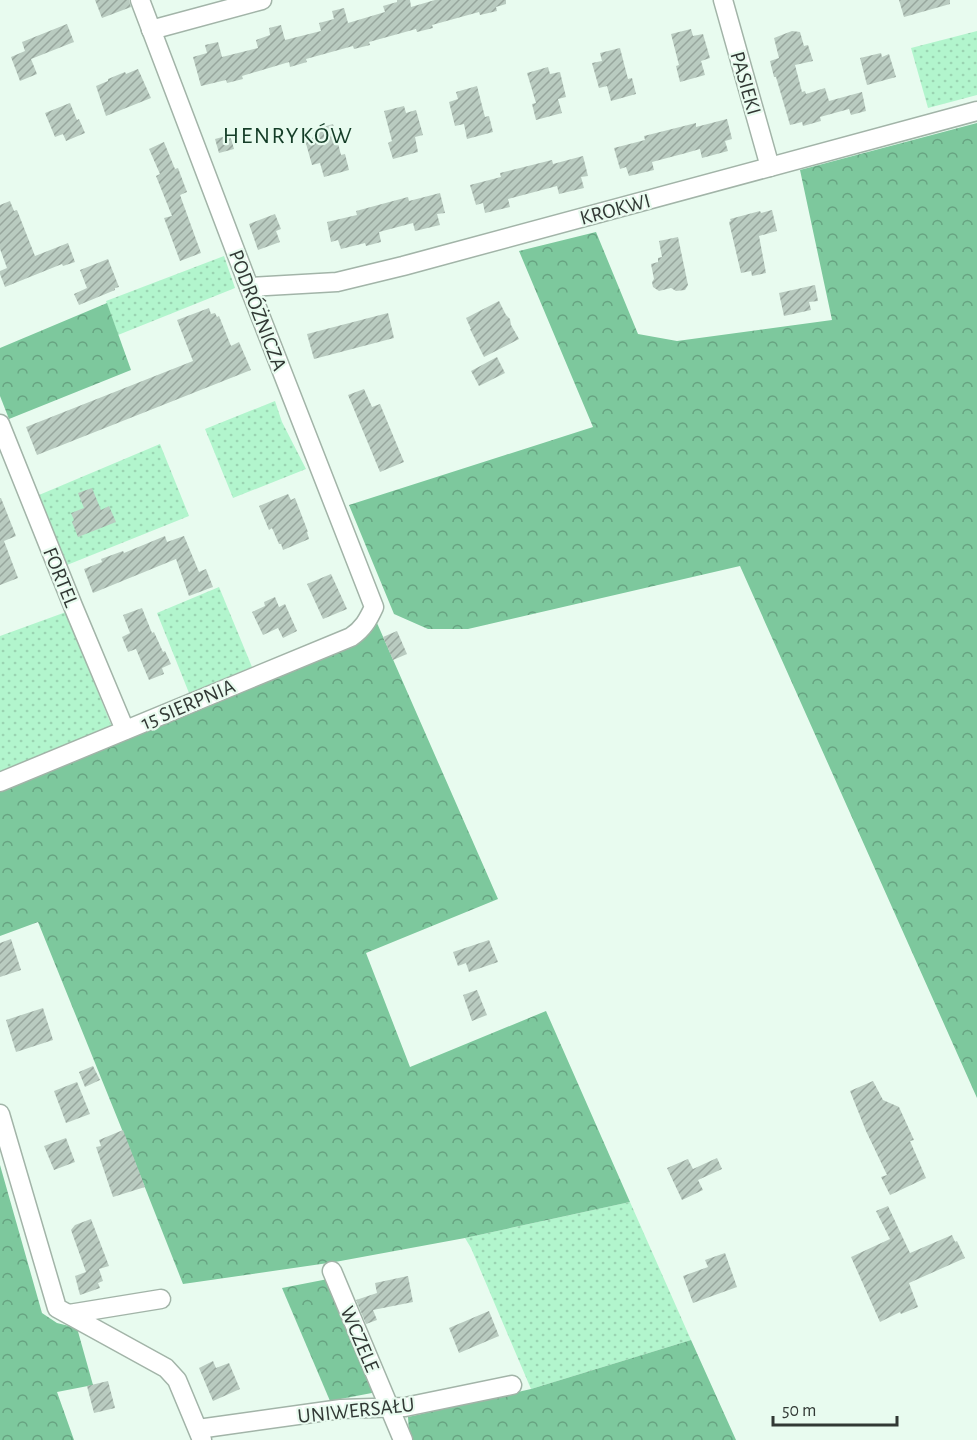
<svg xmlns="http://www.w3.org/2000/svg" width="977" height="1440" viewBox="0 0 977 1440" font-family="'Alegreya Sans',sans-serif">
  <style>
    .grass { fill: url(#grass-dots) }
    .forest { fill: url(#forest-crowns) }
    .building { fill: url(#building-hatch) }
    .lines { fill: none; stroke-linecap: round; stroke-linejoin: round }
    .street-casing { stroke: #a2b4a8; stroke-width: 21 }
    .street { stroke: #fff; stroke-width: 18 }
    .labels { text-anchor: middle; stroke-width: 4.5; stroke-linejoin: round; paint-order: stroke }
    .street-label { font-size: 21px; fill: #313834; stroke: #e8fbef }
    .quarter-label { font-size: 24px; letter-spacing: 1.5px; fill: #143d27; stroke: #e8fbef }
  </style>
  <defs>
    <pattern id="grass-dots" width="8" height="8" patternUnits="userSpaceOnUse" patternTransform="scale(1.5)"><rect width="8" height="8" fill="#b2f5cd"/><path d="M2 2h.1M6 6h.1" fill="none" stroke="#9ad3b1" stroke-width="1.8" stroke-linecap="round"/></pattern>
    <pattern id="forest-crowns" width="20" height="18" patternUnits="userSpaceOnUse" patternTransform="scale(1.5)"><rect width="20" height="18" fill="#7dc89d"/><path d="M2 6a3 3 0 1 1 6 0M12 15a3 3 0 1 1 6 0" fill="none" stroke="#67a381"/></pattern>
    <pattern id="building-hatch" width="6" height="6" patternUnits="userSpaceOnUse" patternTransform="scale(1.5)"><rect width="6" height="6" fill="#b9cbc0"/><path d="M-1 1l2-2M0 6l6-6M5 7l2-2" fill="none" stroke="#97a69d"/></pattern>
  </defs>
  <rect width="100%" height="100%" fill="#e8fbef"/>
  <g class="grass">
    <polygon points="977,31 977,95 928,108 911,48"/>
    <polygon points="224,256 235,288 118,335 106,301"/>
    <polygon points="275,401 282,422 306,469 233,498 205,429"/>
    <polygon points="160,444 189,516 67,565 39,495"/>
    <polygon points="219,587 252,667 189,693 157,613"/>
    <polygon points="66,612 112,727 0,773 0,636"/>
    <polygon points="630,1202 691,1340 531,1389 471,1248 465,1238"/>
  </g>
  <g class="forest">
    <polygon points="977,123 977,1098 740,566 468,629 428,629 394,614 349,505 593,427 519,251 596,232 638,334 677,341 832,320 800,170"/>
    <polygon points="107,303 131,370 9,419 0,396 0,348"/>
    <polygon points="377,623 498,899 366,953 410,1067 546,1011 630,1202 465,1238 335,1262 183,1284 129,1147 38,922 0,936 0,789 362,637"/>
    <polygon points="0,1165 42,1313 57,1323 77,1328 93,1385 57,1392 74,1440 0,1440"/>
    <polygon points="328,1279 377,1392 330,1401 282,1288"/>
    <polygon points="691,1340 736,1440 412,1440 409,1432 408,1417 531,1389"/>
  </g>
  <g class="building">
    <polygon points="95,0 129,0 131,7 102,18"/>
    <polygon points="397,0 410,0 411,7 435,0 506,0 506,4 496,7 497,11 480,15 479,12 432,25 433,28 417,32 416,29 369,42 370,45 354,49 353,46 306,59 307,62 290,67 289,62 242,76 243,79 227,83 226,80 201,86 193,57 207,53 205,45 218,42 222,57 258,48 256,40 270,35 269,28 281,25 285,40 321,31 319,23 334,19 332,11 344,8 348,23 385,12 383,6 397,2"/>
    <polygon points="899,0 950,0 950,4 904,17"/>
    <polygon points="67,24 74,42 31,59 37,74 20,81 11,57 25,51 22,42"/>
    <polygon points="691,29 693,36 703,34 710,58 701,61 705,75 680,82 676,66 679,65 671,34"/>
    <polygon points="792,31 800,32 804,46 808,45 813,61 795,65 802,92 805,91 806,94 825,88 829,101 862,92 866,111 851,115 849,109 820,117 821,121 803,126 802,122 790,125 776,77 774,77 770,61 779,58 774,38"/>
    <polygon points="620,48 628,79 632,78 636,94 611,101 607,86 599,88 592,63 602,61 600,53"/>
    <polygon points="881,53 882,57 889,54 896,77 867,85 860,58"/>
    <polygon points="548,67 550,74 560,72 566,97 558,99 562,113 536,120 532,104 536,103 527,73"/>
    <polygon points="138,69 151,98 106,116 96,86 108,81 108,79 125,72 126,74"/>
    <polygon points="477,86 485,117 489,116 493,132 467,139 464,124 455,126 449,102 458,99 456,92"/>
    <polygon points="70,103 77,120 79,119 85,133 66,141 63,134 55,137 45,113"/>
    <polygon points="404,106 406,113 416,110 423,135 415,137 418,152 393,159 388,143 392,141 384,111"/>
    <polygon points="727,119 732,139 725,141 728,151 702,158 700,149 686,153 652,162 654,170 629,176 626,167 620,169 614,148 645,140 644,136 696,123 696,127"/>
    <polygon points="333,124 341,155 345,154 349,170 324,177 320,163 312,165 305,140 315,137 313,130"/>
    <polygon points="230,135 234,149 219,153 215,139"/>
    <polygon points="164,142 175,169 178,168 187,192 180,195 201,253 180,261 164,218 172,216 156,176 160,174 149,149"/>
    <polygon points="583,156 588,176 581,177 584,188 559,194 557,186 508,199 510,207 485,213 483,203 476,205 470,185 501,177 500,173 552,160 553,164"/>
    <polygon points="440,193 445,213 437,214 440,225 415,231 413,223 379,232 381,242 366,246 365,243 341,249 338,240 331,242 327,222 357,215 356,211 408,197 409,201"/>
    <polygon points="10,201 14,211 17,210 35,256 68,243 75,262 63,266 62,264 5,287 0,274 0,271 7,268 0,249 0,205"/>
    <polygon points="772,210 777,231 759,236 766,273 752,276 751,271 741,273 729,222 731,221 730,219 760,211 761,213"/>
    <polygon points="275,214 281,229 276,231 280,242 258,250 249,224"/>
    <polygon points="678,237 688,285 685,290 676,291 671,288 659,291 653,287 652,282 654,279 651,264 658,262 658,258 662,257 659,241"/>
    <polygon points="108,259 119,287 115,288 115,290 79,305 74,294 87,288 80,270"/>
    <polygon points="815,285 818,301 809,302 811,310 784,316 779,293"/>
    <polygon points="499,301 506,315 510,319 511,325 519,339 484,357 470,329 471,329 466,318"/>
    <polygon points="209,308 211,314 215,313 217,317 219,316 231,346 239,342 251,370 37,455 26,427 193,361 177,320"/>
    <polygon points="388,313 394,338 314,359 307,334"/>
    <polygon points="497,357 505,373 479,386 471,371"/>
    <polygon points="364,389 372,407 380,404 404,462 380,472 348,395"/>
    <polygon points="92,488 101,510 109,506 116,522 78,537 72,522 74,520 71,513 84,508 78,493"/>
    <polygon points="288,494 291,500 295,498 308,532 307,532 309,539 283,550 281,544 279,544 272,528 269,530 259,506"/>
    <polygon points="0,498 1,498 16,536 4,541 18,578 0,585"/>
    <polygon points="165,536 167,542 184,536 199,572 206,569 213,587 189,596 176,559 93,593 84,569 102,562 101,559 123,551 124,553"/>
    <polygon points="331,574 347,609 323,619 307,584"/>
    <polygon points="275,597 279,607 285,604 297,631 283,638 278,628 263,635 252,612 265,606 264,602"/>
    <polygon points="142,608 152,633 154,632 163,652 165,651 171,664 162,668 164,674 149,680 136,649 128,652 122,637 130,633 123,615"/>
    <polygon points="397,631 407,654 393,660 383,637"/>
    <polygon points="11,939 21,970 0,977 0,943"/>
    <polygon points="489,940 498,962 469,972 466,963 458,966 453,952"/>
    <polygon points="477,990 487,1015 472,1021 463,995"/>
    <polygon points="43,1008 53,1040 16,1052 6,1020"/>
    <polygon points="93,1066 100,1080 85,1087 79,1072"/>
    <polygon points="873,1081 883,1100 899,1107 914,1140 910,1141 926,1178 890,1195 881,1177 887,1175 866,1131 850,1091"/>
    <polygon points="77,1082 90,1114 66,1123 54,1091"/>
    <polygon points="123,1130 145,1187 113,1197 96,1147 101,1146 99,1140"/>
    <polygon points="66,1138 75,1162 54,1170 44,1146"/>
    <polygon points="717,1158 722,1169 698,1180 703,1190 682,1200 667,1168 688,1159 693,1169"/>
    <polygon points="888,1206 910,1253 952,1235 955,1242 957,1241 965,1258 909,1283 918,1307 901,1314 900,1312 880,1322 851,1257 890,1239 876,1211"/>
    <polygon points="91,1219 109,1266 99,1269 103,1281 98,1283 100,1288 80,1295 75,1276 86,1272 71,1230 75,1225"/>
    <polygon points="725,1253 737,1287 693,1303 683,1276 708,1267 705,1260"/>
    <polygon points="408,1276 413,1302 373,1310 377,1320 366,1324 356,1300 377,1293 375,1283"/>
    <polygon points="489,1311 499,1336 459,1353 449,1328"/>
    <polygon points="213,1361 216,1368 229,1363 240,1389 213,1401 199,1368"/>
    <polygon points="108,1381 115,1408 94,1413 87,1386"/>
  </g>
  <g class="lines">
    <defs>
      <g id="street">
        <polyline points="723,0 770,167"/>
        <polyline points="151,30 262,0"/>
        <polyline points="249,287 337,282 403,266 977,111"/>
        <polyline points="0,424 73,606 125,730"/>
        <path d="M0,782L351,637C363,629 368,620 374,607L249,287L140,0"/>
        <polyline points="0,1114 57,1308 166,1368 177,1380 202,1440"/>
        <polyline points="332,1271 403,1440"/>
        <polyline points="69,1314 161,1299"/>
        <polyline points="198,1429 341,1409 405,1407 512,1385"/>
      </g>
    </defs>
    <use href="#street" class="street-casing"/>
    <use href="#street" class="street"/>
  </g>
  <g class="labels">
    <g class="street-label">
      <text transform="translate(746 83) rotate(74)" y="7">PASIEKI</text>
      <text transform="translate(615 209) rotate(-15)" y="7">KROKWI</text>
      <text transform="translate(258 310) rotate(69)" y="7">PODRÓŻNICZA</text>
      <text transform="translate(61 577) rotate(68)" y="7">FORTEL</text>
      <text transform="translate(188 704) rotate(-23)" y="7">15 SIERPNIA</text>
      <text transform="translate(360 1339) rotate(67)" y="7">WCZELE</text>
      <text transform="translate(356 1410) rotate(-6)" y="7">UNIWERSAŁU</text>
    </g>
    <g class="quarter-label">
      <text x="288" y="143">HENRYKÓW</text>
    </g>
  </g>
  <path d="M773 1416v9h124v-9" fill="none" stroke="#313834" stroke-width="3"/>
  <text x="782" y="1416" font-size="18" fill="#313834" stroke="#e8fbef" stroke-width="4.5" paint-order="stroke">50 m</text>
</svg>
